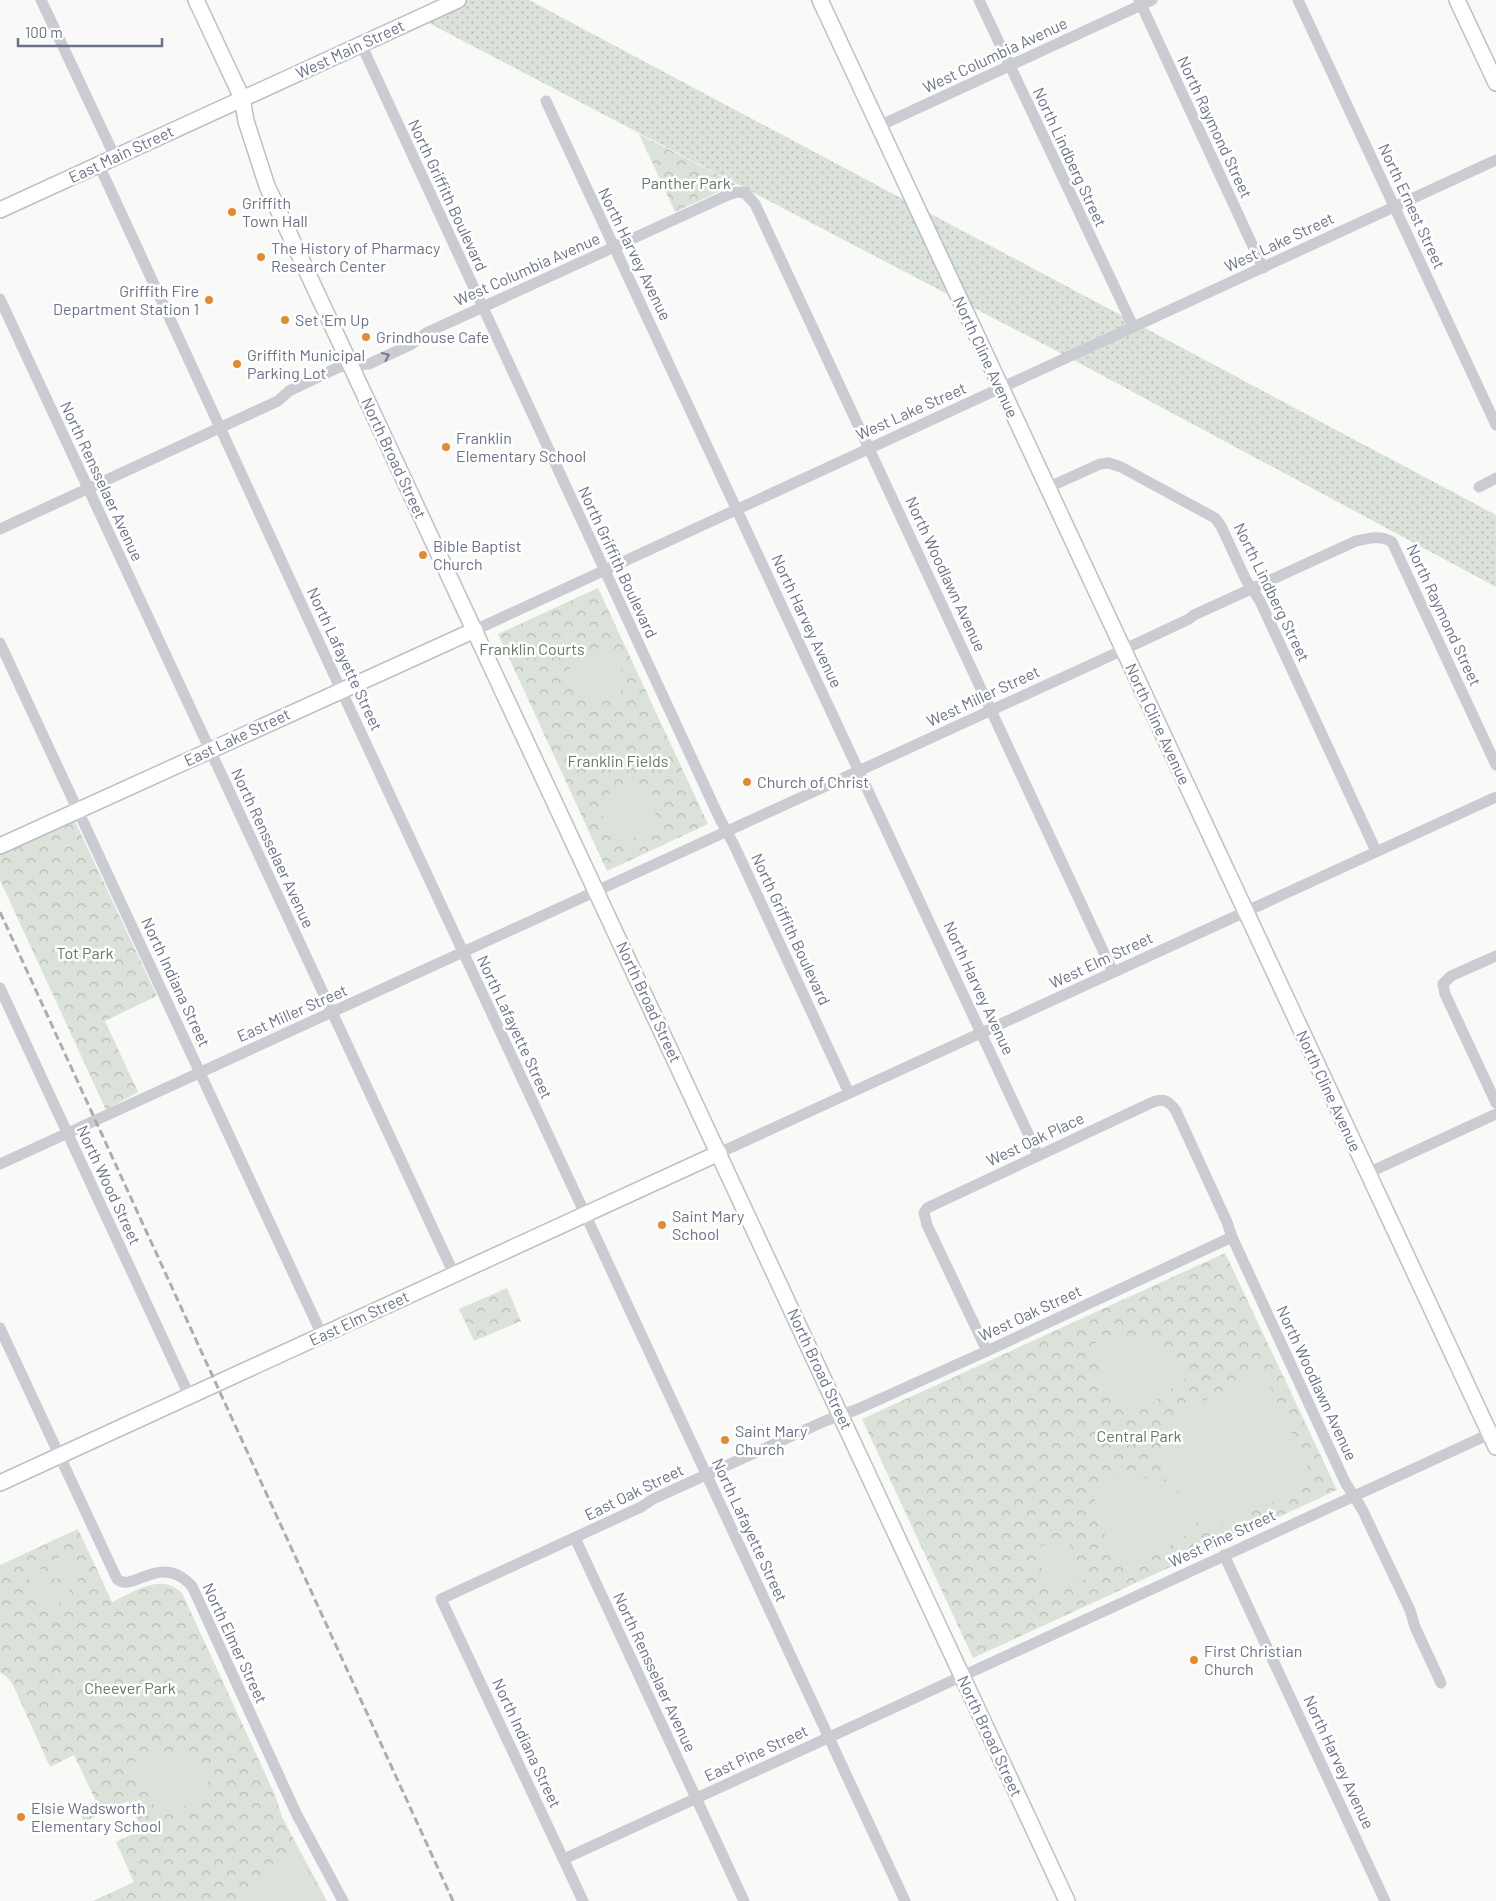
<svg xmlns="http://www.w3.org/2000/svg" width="1496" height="1901" viewBox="0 0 1496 1901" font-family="Barlow,sans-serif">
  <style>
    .grass { fill: url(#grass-dots) }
    .forest { fill: url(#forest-crowns) }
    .pitch { fill: #dae2d9 }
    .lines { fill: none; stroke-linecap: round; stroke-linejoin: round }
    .secondary-casing { stroke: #bdbfc5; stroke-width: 18 }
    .street { stroke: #cbccd1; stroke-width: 11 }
    .secondary { stroke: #fff; stroke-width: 15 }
    .rail { stroke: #aaadb5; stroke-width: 3; stroke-dasharray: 8 4; stroke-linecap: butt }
    .oneway { stroke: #737b90 }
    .poi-dot { fill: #e38a2f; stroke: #fff; stroke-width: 2 }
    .labels { text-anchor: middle; stroke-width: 5; stroke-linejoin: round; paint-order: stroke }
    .street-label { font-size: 16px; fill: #697289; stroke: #fff }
    .park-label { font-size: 16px; fill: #647a66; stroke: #fff }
    .poi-label { font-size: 16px; fill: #697289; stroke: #fff; text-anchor: start }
  </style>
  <defs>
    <pattern id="grass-dots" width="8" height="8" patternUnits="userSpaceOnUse" patternTransform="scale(1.25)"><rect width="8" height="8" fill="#dae2d9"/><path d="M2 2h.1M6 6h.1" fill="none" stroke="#b5bcb6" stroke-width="1.8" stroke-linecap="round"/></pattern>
    <pattern id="forest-crowns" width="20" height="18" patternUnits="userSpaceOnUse" patternTransform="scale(1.25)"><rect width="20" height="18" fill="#dae2d9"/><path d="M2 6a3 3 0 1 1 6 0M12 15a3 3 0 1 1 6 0" fill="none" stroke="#b5bcb6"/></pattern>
  </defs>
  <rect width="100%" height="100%" fill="#f9faf8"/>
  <polygon class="grass" points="458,0 529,0 1496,515 1496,587 1068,357 419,18"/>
  <g class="forest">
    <polygon points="639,134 736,184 675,212"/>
    <polygon points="598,588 708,824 607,871 498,634"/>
    <polygon points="74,819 157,996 105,1021 138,1092 106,1110 0,880 0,853"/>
    <polygon points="1225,1253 1337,1490 973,1658 862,1419"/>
    <polygon points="507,1288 521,1321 474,1341 459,1309"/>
    <path d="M78,1529L112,1602C134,1592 161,1572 182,1593L275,1795L282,1817L327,1901H93L134,1882L116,1842L142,1829L128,1801L84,1822L78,1809L96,1801L74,1755L50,1767L13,1685L8,1678L0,1672V1565Z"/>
  </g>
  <g class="pitch">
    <path d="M603,646L613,649L628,684C622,687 620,694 614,697C600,706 576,699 572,682C570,675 572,669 568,663Z"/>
    <path d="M619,788C637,788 651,792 655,812C656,818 655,822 658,827L622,843L614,840L598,805L612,791Z"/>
    <path d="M1128,1336C1157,1337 1175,1353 1187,1377L1153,1402L1128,1412L1116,1408L1103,1384L1091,1345L1104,1339Z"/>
    <path d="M1263,1371L1311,1474L1306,1487L1204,1534C1198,1523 1194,1509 1187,1499C1181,1491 1170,1487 1165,1478C1154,1459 1170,1420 1187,1409C1196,1404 1206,1399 1215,1396C1220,1394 1226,1393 1230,1391C1241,1385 1251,1376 1263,1371Z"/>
    <path d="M1127,1475C1163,1477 1182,1496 1198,1527L1154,1556L1132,1566L1116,1560L1106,1539L1090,1484Z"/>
    <polygon points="1065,1535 1085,1579 1053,1593 1033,1550"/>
    <polygon points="66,1554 74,1572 65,1575 58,1558"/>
    <polygon points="55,1559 63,1577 55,1580 47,1563"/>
    <polygon points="39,1566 41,1570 44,1569 60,1603 56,1604 57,1609 49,1612 47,1608 43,1610 28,1576 32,1574 30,1570"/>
    <polygon points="77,1579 85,1596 76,1600 69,1582"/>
    <polygon points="66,1583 74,1601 65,1605 58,1587"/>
    <path d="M165,1753C190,1754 204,1771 213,1793L164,1815L157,1812L134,1762Z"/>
    <path d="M297,1851L324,1901H246C256,1877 275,1863 297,1851Z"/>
  </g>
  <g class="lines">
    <defs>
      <g id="secondary">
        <polyline points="196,0 242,98 246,121 267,186 1067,1901"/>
        <polyline points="820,0 1496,1447"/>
        <polyline points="1457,0 1496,83"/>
        <polyline points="0,210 458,0"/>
        <polyline points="0,846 475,630"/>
        <polyline points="0,1483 719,1153"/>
      </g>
    </defs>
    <use href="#secondary" class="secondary-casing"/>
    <g class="street">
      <polyline points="41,0 115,157"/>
      <polyline points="979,0 1133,326"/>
      <polyline points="1139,0 1263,268"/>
      <polyline points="1298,0 1496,425"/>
      <polyline points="361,44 719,817 734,845 849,1093"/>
      <polyline points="546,101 1038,1155"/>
      <polyline points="879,126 1152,0"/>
      <polyline points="99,165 335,677 905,1901"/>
      <polyline points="0,299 454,1274"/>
      <polyline points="1479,487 1496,478"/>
      <polyline points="1047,488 1100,464 1109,463 1121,467 1215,518 1221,526 1246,580 1260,601 1376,851"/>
      <polyline points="0,529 278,401 289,391 339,367 369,364 412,344 426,333 728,195 737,192 745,193 755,204 1113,972"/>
      <polyline points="475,630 1496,160"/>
      <polyline points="0,643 322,1335"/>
      <polyline points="1496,956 1451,976 1443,984 1445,994 1496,1103"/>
      <polyline points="0,988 189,1395"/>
      <polyline points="719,1153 1496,797"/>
      <path d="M0,1164L1123,650L1189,619L1194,615L1356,541C1369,538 1381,535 1392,542L1496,765"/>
      <polyline points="1368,1173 1496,1114"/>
      <path d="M0,1328L117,1579C133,1594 159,1551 192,1586L296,1813L343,1901"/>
      <path d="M987,1351L927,1225L924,1213L927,1208L1153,1102C1164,1098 1169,1101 1176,1111L1227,1222L1232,1237L1345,1482L1362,1509L1410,1610L1415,1627L1441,1683"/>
      <polyline points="575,1538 744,1901"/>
      <polyline points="1224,1555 1385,1901"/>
      <polyline points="564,1859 1496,1431"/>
      <polyline points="583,1901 441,1599 641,1507 653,1499 825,1421 858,1409 987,1351 1232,1237"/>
    </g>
    <use href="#secondary" class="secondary"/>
    <polyline class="rail" points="0,912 453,1901"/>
  </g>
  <defs><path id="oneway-chevron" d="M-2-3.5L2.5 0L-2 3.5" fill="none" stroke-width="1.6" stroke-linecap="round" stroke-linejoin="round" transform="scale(1.25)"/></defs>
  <use class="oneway" href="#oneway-chevron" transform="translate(386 356) rotate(-25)"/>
  <g class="poi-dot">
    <circle cx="232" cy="212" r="5"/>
    <circle cx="261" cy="257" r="5"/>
    <circle cx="209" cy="300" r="5"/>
    <circle cx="285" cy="320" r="5"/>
    <circle cx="366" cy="337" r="5"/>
    <circle cx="237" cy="364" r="5"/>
    <circle cx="446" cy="447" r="5"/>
    <circle cx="423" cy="555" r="5"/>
    <circle cx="747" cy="782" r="5"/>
    <circle cx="662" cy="1225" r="5"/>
    <circle cx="725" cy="1440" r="5"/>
    <circle cx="1194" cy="1660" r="5"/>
    <circle cx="21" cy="1817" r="5"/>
  </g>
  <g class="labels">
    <g class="street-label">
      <text transform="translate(350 49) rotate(-25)" y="6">West Main Street</text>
      <text transform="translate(995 55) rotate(-25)" y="6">West Columbia Avenue</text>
      <text transform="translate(1215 127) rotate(65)" y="6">North Raymond Street</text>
      <text transform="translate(121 154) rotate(-25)" y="6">East Main Street</text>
      <text transform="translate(1070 157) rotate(65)" y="6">North Lindberg Street</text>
      <text transform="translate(448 195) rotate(65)" y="6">North Griffith Boulevard</text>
      <text transform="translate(1412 206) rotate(65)" y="6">North Ernest Street</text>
      <text transform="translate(1279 242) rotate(-25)" y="6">West Lake Street</text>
      <text transform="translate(635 254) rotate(64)" y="6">North Harvey Avenue</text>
      <text transform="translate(527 269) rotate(-24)" y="6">West Columbia Avenue</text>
      <text transform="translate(986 357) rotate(65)" y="6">North Cline Avenue</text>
      <text transform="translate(911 411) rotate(-24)" y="6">West Lake Street</text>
      <text transform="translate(394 458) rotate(65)" y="6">North Broad Street</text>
      <text transform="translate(102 481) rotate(65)" y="6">North Rensselaer Avenue</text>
      <text transform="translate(618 562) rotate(65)" y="6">North Griffith Boulevard</text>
      <text transform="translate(946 574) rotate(65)" y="6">North Woodlawn Avenue</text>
      <text transform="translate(1272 592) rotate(64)" y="6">North Lindberg Street</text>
      <text transform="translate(1444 615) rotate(65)" y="6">North Raymond Street</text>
      <text transform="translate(807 621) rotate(65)" y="6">North Harvey Avenue</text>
      <text transform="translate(345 659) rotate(65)" y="6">North Lafayette Street</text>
      <text transform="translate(983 696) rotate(-25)" y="6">West Miller Street</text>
      <text transform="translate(1158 724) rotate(65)" y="6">North Cline Avenue</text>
      <text transform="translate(237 737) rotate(-25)" y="6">East Lake Street</text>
      <text transform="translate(273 848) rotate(65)" y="6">North Rensselaer Avenue</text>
      <text transform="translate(791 929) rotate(65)" y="6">North Griffith Boulevard</text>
      <text transform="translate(1101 960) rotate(-25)" y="6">West Elm Street</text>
      <text transform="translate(176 982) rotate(65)" y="6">North Indiana Street</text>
      <text transform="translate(979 988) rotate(65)" y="6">North Harvey Avenue</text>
      <text transform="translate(649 1002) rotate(65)" y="6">North Broad Street</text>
      <text transform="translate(292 1013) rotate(-24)" y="6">East Miller Street</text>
      <text transform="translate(515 1027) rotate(65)" y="6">North Lafayette Street</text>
      <text transform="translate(1329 1091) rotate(65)" y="6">North Cline Avenue</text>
      <text transform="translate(1035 1139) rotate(-25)" y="6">West Oak Place</text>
      <text transform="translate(109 1185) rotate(65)" y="6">North Wood Street</text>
      <text transform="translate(1030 1313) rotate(-25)" y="6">West Oak Street</text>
      <text transform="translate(359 1318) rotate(-25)" y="6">East Elm Street</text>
      <text transform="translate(820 1369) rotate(65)" y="6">North Broad Street</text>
      <text transform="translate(1317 1383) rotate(65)" y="6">North Woodlawn Avenue</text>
      <text transform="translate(634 1492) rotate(-26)" y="6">East Oak Street</text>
      <text transform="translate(750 1530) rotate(65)" y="6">North Lafayette Street</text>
      <text transform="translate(1222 1538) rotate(-25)" y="6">West Pine Street</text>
      <text transform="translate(235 1643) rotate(65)" y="6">North Elmer Street</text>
      <text transform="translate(655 1672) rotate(65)" y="6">North Rensselaer Avenue</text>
      <text transform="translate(990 1736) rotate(65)" y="6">North Broad Street</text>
      <text transform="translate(527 1743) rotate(65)" y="6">North Indiana Street</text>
      <text transform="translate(756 1753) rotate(-25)" y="6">East Pine Street</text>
      <text transform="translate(1339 1762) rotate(65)" y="6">North Harvey Avenue</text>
    </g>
    <g class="park-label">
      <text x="686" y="189">Panther Park</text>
      <text x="532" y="655">Franklin Courts</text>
      <text x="618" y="767">Franklin Fields</text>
      <text x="85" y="959">Tot Park</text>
      <text x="1139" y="1442">Central Park</text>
      <text x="130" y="1694">Cheever Park</text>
    </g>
    <g class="poi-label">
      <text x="242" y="209">Griffith<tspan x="242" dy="18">Town Hall</tspan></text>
      <text x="271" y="254">The History of Pharmacy<tspan x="271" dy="18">Research Center</tspan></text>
      <text x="199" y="297" text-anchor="end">Griffith Fire<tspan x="199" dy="18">Department Station 1</tspan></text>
      <text x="295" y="326">Set 'Em Up</text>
      <text x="376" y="343">Grindhouse Cafe</text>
      <text x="247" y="361">Griffith Municipal<tspan x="247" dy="18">Parking Lot</tspan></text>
      <text x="456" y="444">Franklin<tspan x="456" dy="18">Elementary School</tspan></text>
      <text x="433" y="552">Bible Baptist<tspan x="433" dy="18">Church</tspan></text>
      <text x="757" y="788">Church of Christ</text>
      <text x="672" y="1222">Saint Mary<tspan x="672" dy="18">School</tspan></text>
      <text x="735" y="1437">Saint Mary<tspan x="735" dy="18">Church</tspan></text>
      <text x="1204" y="1657">First Christian<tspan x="1204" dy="18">Church</tspan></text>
      <text x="31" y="1814">Elsie Wadsworth<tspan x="31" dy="18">Elementary School</tspan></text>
    </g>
  </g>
  <path d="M18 38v8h144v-8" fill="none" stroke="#697289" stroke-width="2.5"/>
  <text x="25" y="38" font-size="15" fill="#697289" stroke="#ffffff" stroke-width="4" paint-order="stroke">100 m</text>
</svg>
